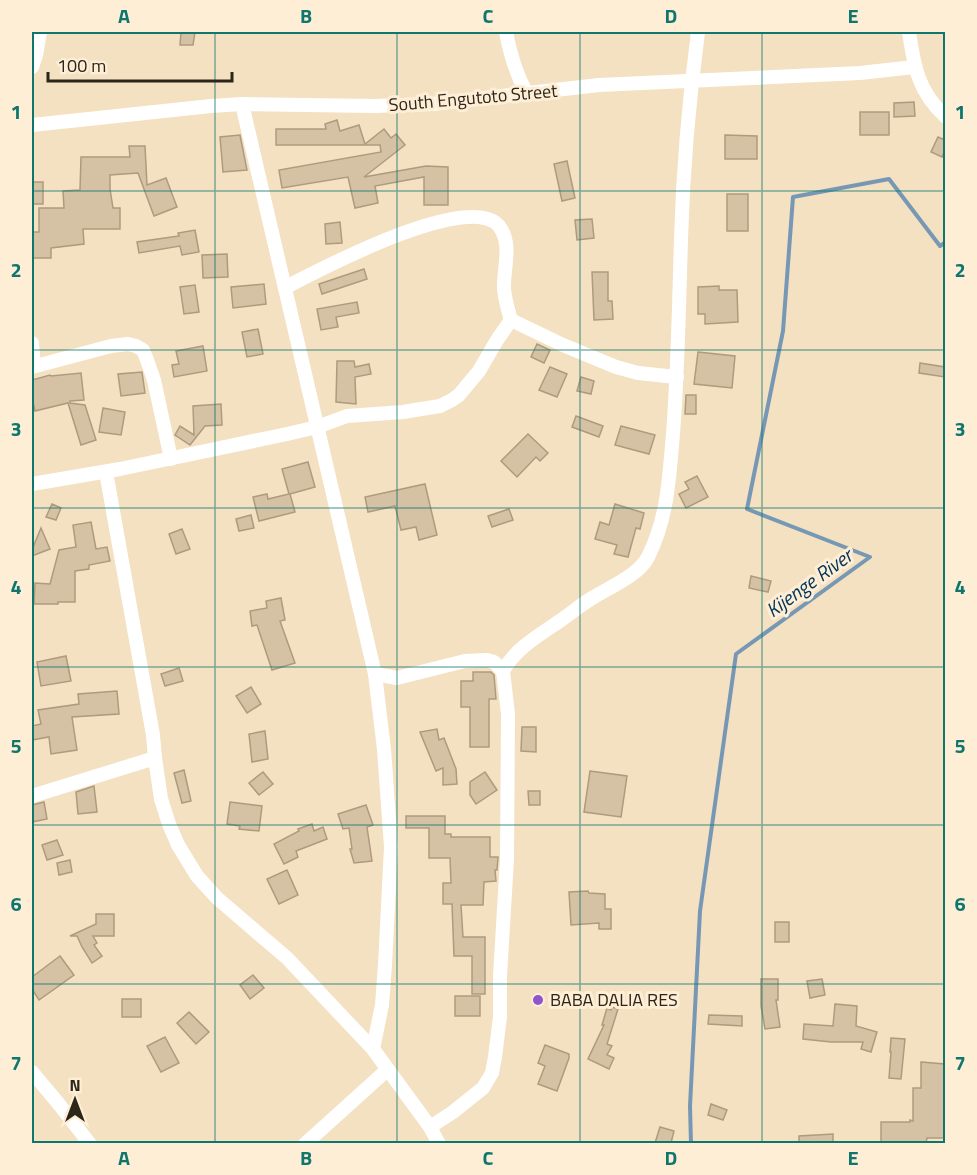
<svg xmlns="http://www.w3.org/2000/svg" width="977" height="1175" viewBox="0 0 977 1175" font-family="'Titillium Web',sans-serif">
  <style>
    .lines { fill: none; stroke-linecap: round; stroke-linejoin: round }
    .stream { stroke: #7798b4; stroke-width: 4 }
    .building { fill: #d5c1a3; stroke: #ae9b7e; stroke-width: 1.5 }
    .minor { stroke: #fff; stroke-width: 14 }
    .grid { fill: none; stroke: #0f766e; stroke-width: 1.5; stroke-opacity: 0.55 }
    .poi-dot { fill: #8f55cc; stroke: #feeed6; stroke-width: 2 }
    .labels { text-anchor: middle; stroke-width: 6; stroke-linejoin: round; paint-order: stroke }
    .street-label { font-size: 18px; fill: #2c2519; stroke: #feeed6 }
    .poi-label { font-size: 18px; fill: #2c2519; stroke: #feeed6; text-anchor: start }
    .water-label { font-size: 20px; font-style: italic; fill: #013558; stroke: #feeed6 }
    .neatline { fill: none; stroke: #0f766e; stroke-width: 2 }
    .grid-label { font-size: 20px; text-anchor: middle; font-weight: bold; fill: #0f766e }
  </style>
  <rect width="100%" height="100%" fill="#f4e1c2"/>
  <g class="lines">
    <polyline class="stream" points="691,1144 690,1106 700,911 736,654 870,557 747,509 783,331 793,197 889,179 940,246 946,242"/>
  </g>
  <g class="building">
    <polygon points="181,32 195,32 193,45 180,45"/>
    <polygon points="914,102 915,116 894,117 894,103"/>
    <rect x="860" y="112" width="29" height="23"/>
    <polygon points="337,120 340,131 359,125 365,144 384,129 391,138 396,134 405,145 364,177 426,166 448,167 448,205 424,205 424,177 375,186 378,203 355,208 348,177 282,188 279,170 381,152 380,145 276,145 276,129 326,129 325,124"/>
    <polygon points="240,135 247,170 223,172 220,137"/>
    <polygon points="725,135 757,136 757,159 725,159"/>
    <polygon points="938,137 945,140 945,150 942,157 931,152"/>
    <polygon points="129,146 145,146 147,185 166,178 177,207 154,216 138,173 110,175 110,189 113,208 120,208 120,229 83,229 84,244 51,248 51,258 32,258 32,232 39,232 39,208 64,208 63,191 80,190 81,157 130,157"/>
    <polygon points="567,161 575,198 562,201 554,164"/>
    <rect x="32" y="182" width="11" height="22"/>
    <rect x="727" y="194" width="21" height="37"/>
    <polygon points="592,219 594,238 577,240 575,220"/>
    <polygon points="340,222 342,243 326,244 325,224"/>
    <polygon points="195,230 199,252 182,255 180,246 139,253 137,242 179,236 178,233"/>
    <polygon points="227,254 228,277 203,278 202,255"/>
    <polygon points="364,269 367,279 322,294 319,284"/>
    <polygon points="592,272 608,272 608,301 612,301 613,319 594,320"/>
    <polygon points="264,284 266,304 233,308 231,287"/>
    <polygon points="195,285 199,312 184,314 180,287"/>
    <polygon points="719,286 719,290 737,290 738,322 705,324 705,314 698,314 698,287"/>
    <polygon points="357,302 359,313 336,317 338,327 321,330 317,309"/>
    <polygon points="258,329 263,354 247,357 242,332"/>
    <polygon points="537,344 550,350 544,363 531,357"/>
    <polygon points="203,346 207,371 174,377 172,365 179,364 176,351"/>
    <polygon points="698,352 735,356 732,388 694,384"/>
    <polygon points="337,361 354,361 355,367 369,364 371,374 355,377 356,404 336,402"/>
    <polygon points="920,363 945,367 945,377 919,373"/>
    <polygon points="550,367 567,374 557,397 539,390"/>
    <polygon points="142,372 145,393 121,396 118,374"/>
    <polygon points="81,373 84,400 70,401 70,403 85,405 96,440 81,445 68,403 35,411 32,397 32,380 50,375 51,376"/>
    <polygon points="581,377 594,381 591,394 577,391"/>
    <polygon points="686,395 696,395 696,414 685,414"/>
    <polygon points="221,404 222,425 205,426 190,445 175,435 180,426 194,435 193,406"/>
    <polygon points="103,408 125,412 121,435 99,432"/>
    <polygon points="576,416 603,426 599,437 572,427"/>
    <polygon points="621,426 655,435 649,454 615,445"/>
    <polygon points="528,434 548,453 540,461 536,457 517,477 501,461"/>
    <polygon points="308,462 315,487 290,494 295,512 259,521 253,497 267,494 268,499 289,494 282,469"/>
    <polygon points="697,476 708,497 686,508 679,494 689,489 685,482"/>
    <polygon points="425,484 437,535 419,540 416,527 401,530 395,506 368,512 365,497"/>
    <polygon points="52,504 61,508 56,520 46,517"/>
    <polygon points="615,504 644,513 640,529 636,528 628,557 614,554 617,545 595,539 600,522 609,525"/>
    <polygon points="509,509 513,520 492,527 488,516"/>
    <polygon points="251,515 254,528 239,531 236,519"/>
    <polygon points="91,522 96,549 107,547 110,561 89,565 89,569 75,571 75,602 58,602 58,604 34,604 35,583 50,584 59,550 76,547 73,525"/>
    <polygon points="41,528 50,549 32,556 32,550"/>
    <polygon points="182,529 190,549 176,554 169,534"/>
    <polygon points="751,576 771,581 768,592 749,588"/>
    <polygon points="281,598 285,620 280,621 295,663 272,670 257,625 252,626 250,611 267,608 266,601"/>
    <polygon points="66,656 71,681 41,686 37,662"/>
    <polygon points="179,668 183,681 165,686 161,674"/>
    <polygon points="473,672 491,672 494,675 496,699 489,699 489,747 470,747 470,707 461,707 461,681 473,681"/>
    <polygon points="251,687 261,704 247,713 236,696"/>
    <polygon points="117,691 119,714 72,717 77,750 51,754 49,737 32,740 32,726 41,724 38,710 79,704 78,694"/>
    <polygon points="522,727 536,727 536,752 521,751"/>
    <polygon points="437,729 439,740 444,738 456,769 457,784 443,785 443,768 436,771 420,732"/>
    <polygon points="265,731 268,759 252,762 249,734"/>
    <polygon points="184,770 191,801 182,803 174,773"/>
    <polygon points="590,771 627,776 621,817 584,812"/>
    <polygon points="263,772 273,784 259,795 249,783"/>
    <polygon points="485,772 497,790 476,804 470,795 470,782"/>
    <polygon points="94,786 97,812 78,814 76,792"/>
    <polygon points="528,791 540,791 540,805 529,805"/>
    <polygon points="44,802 47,819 32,822 32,805"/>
    <polygon points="230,802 262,806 259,831 239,829 240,826 227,824"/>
    <polygon points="366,805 373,825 367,827 372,861 354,863 350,849 352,849 349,828 343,829 338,814"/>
    <polygon points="406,816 445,816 445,834 451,834 451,837 490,837 490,857 498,857 497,870 495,870 496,881 484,882 483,905 461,905 463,937 485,937 485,994 472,994 472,956 454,956 452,904 443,904 443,883 451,883 450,858 429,858 429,828 406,828"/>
    <polygon points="312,824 314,831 323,827 327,839 296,851 298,857 284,864 274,844 299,831 298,829"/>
    <polygon points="57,840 63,855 47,860 42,845"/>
    <polygon points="70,860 72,872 59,875 57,863"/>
    <polygon points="287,870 298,895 279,904 267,879"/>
    <polygon points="588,891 589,893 605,894 605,909 611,909 611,929 599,929 599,923 571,925 569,892"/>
    <polygon points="96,914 114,914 114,936 93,936 97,943 94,945 102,956 92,963 82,947 77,936 70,936 96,924"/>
    <rect x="775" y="922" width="14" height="20"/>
    <polygon points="60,956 74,975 39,1000 32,989 32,977"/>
    <polygon points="253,975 264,988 250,999 240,985"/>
    <polygon points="761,979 778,979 778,1000 776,1000 780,1027 765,1029 761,1006"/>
    <polygon points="822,979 825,995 810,998 807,981"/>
    <rect x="455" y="996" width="25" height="20"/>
    <rect x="122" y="999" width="19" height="18"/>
    <polygon points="835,1004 857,1006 856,1026 877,1032 871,1052 861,1049 863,1042 831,1042 803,1039 804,1024 833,1026"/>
    <polygon points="612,1007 618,1009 607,1044 612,1046 607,1055 614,1058 609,1069 588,1059 604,1025 602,1025 607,1008 611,1010"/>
    <polygon points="189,1012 209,1032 196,1044 177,1023"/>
    <polygon points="709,1015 742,1016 742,1026 708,1024"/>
    <polygon points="165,1037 179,1063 161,1072 147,1046"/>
    <polygon points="891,1038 905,1039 901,1079 889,1078 891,1052 890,1052"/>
    <polygon points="545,1045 569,1054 569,1058 557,1091 538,1084 545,1066 538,1063"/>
    <polygon points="921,1062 945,1064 945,1138 927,1138 926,1143 881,1143 881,1122 910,1122 910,1120 913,1121 913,1088 921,1088"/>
    <polygon points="711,1104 727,1110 723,1120 708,1115"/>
    <polygon points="660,1127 674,1131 671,1143 655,1143"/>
    <polygon points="833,1134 833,1143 799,1143 799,1136"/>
  </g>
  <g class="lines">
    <g class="minor">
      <path d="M506,32C510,54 516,74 527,94"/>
      <path d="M909,32C914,66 918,92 946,117"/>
      <polyline points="32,67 36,55 40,32"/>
      <polyline points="242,104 375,674 384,749 391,847 385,965 382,1005 373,1049"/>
      <polyline points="32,125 211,106 242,104 375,106 432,104 599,85 860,73 914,67"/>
      <path d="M286,287C321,269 470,190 499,226C513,244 503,269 504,289C505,299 508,310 511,320L563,345L616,367L638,373L677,377"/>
      <polyline points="32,343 34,366"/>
      <polyline points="32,367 111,346 128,344 136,346 143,350 147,360 154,380 171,459"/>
      <polyline points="106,472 153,735 155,758 161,799 169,824 178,845 197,876 217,898 287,958 373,1049 430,1127 439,1144"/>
      <polyline points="32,484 120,469 287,434 317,427 347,416 403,412 440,406 452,400 459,395 479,371 497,340 511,320"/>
      <polyline points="375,674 397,678 465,661 487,660 494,662 503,671"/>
      <polyline points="32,796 155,758"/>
      <polyline points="32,1072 58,1103 90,1144"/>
      <path d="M430,1127L453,1112L483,1088L492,1073L495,1057L500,1017V976L507,859L508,714L503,671C516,647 543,633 564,618C574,611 583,603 594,597C610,587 639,575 648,557C668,517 669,478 673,434C678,369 679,304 681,239C683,170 689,100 698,32"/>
      <polyline points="305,1144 387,1070"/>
    </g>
  </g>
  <path class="grid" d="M215,32V1144M397,32V1144M580,32V1144M762,32V1144M32,191H946M32,350H946M32,508H946M32,667H946M32,825H946M32,984H946"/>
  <circle class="poi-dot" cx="538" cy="1000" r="6"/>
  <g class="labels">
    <g class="street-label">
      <text transform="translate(473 98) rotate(-5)" y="6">South Engutoto Street</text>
    </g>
    <g class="poi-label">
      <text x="550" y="1006">BABA DALIA RES</text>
    </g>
    <g class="water-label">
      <text transform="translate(809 583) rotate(-36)" y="7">Kijenge River</text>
    </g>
  </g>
  <rect width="977" height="1175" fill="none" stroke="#feeed6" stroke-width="66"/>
  <g transform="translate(75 1100)" stroke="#feeed6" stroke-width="4.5" paint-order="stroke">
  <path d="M0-4.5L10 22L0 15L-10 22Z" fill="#2c2519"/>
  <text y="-9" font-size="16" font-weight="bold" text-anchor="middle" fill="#2c2519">N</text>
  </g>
  <path d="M48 72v9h184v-9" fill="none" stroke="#2c2519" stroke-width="3"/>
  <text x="57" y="72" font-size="18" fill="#2c2519" stroke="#feeed6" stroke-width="4.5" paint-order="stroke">100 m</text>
  <rect x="33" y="33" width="911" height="1109" class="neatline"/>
  <g class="grid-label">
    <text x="124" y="23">A</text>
    <text x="306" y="23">B</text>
    <text x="488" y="23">C</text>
    <text x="671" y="23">D</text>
    <text x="853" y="23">E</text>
    <text x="16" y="119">1</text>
    <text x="960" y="119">1</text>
    <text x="16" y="277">2</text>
    <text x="960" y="277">2</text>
    <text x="16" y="436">3</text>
    <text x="960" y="436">3</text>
    <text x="16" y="594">4</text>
    <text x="960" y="594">4</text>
    <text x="16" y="753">5</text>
    <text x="960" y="753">5</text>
    <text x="16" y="911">6</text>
    <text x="960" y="911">6</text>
    <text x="16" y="1070">7</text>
    <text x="960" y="1070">7</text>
    <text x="124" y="1165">A</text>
    <text x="306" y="1165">B</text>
    <text x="488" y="1165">C</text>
    <text x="671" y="1165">D</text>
    <text x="853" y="1165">E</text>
  </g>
</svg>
